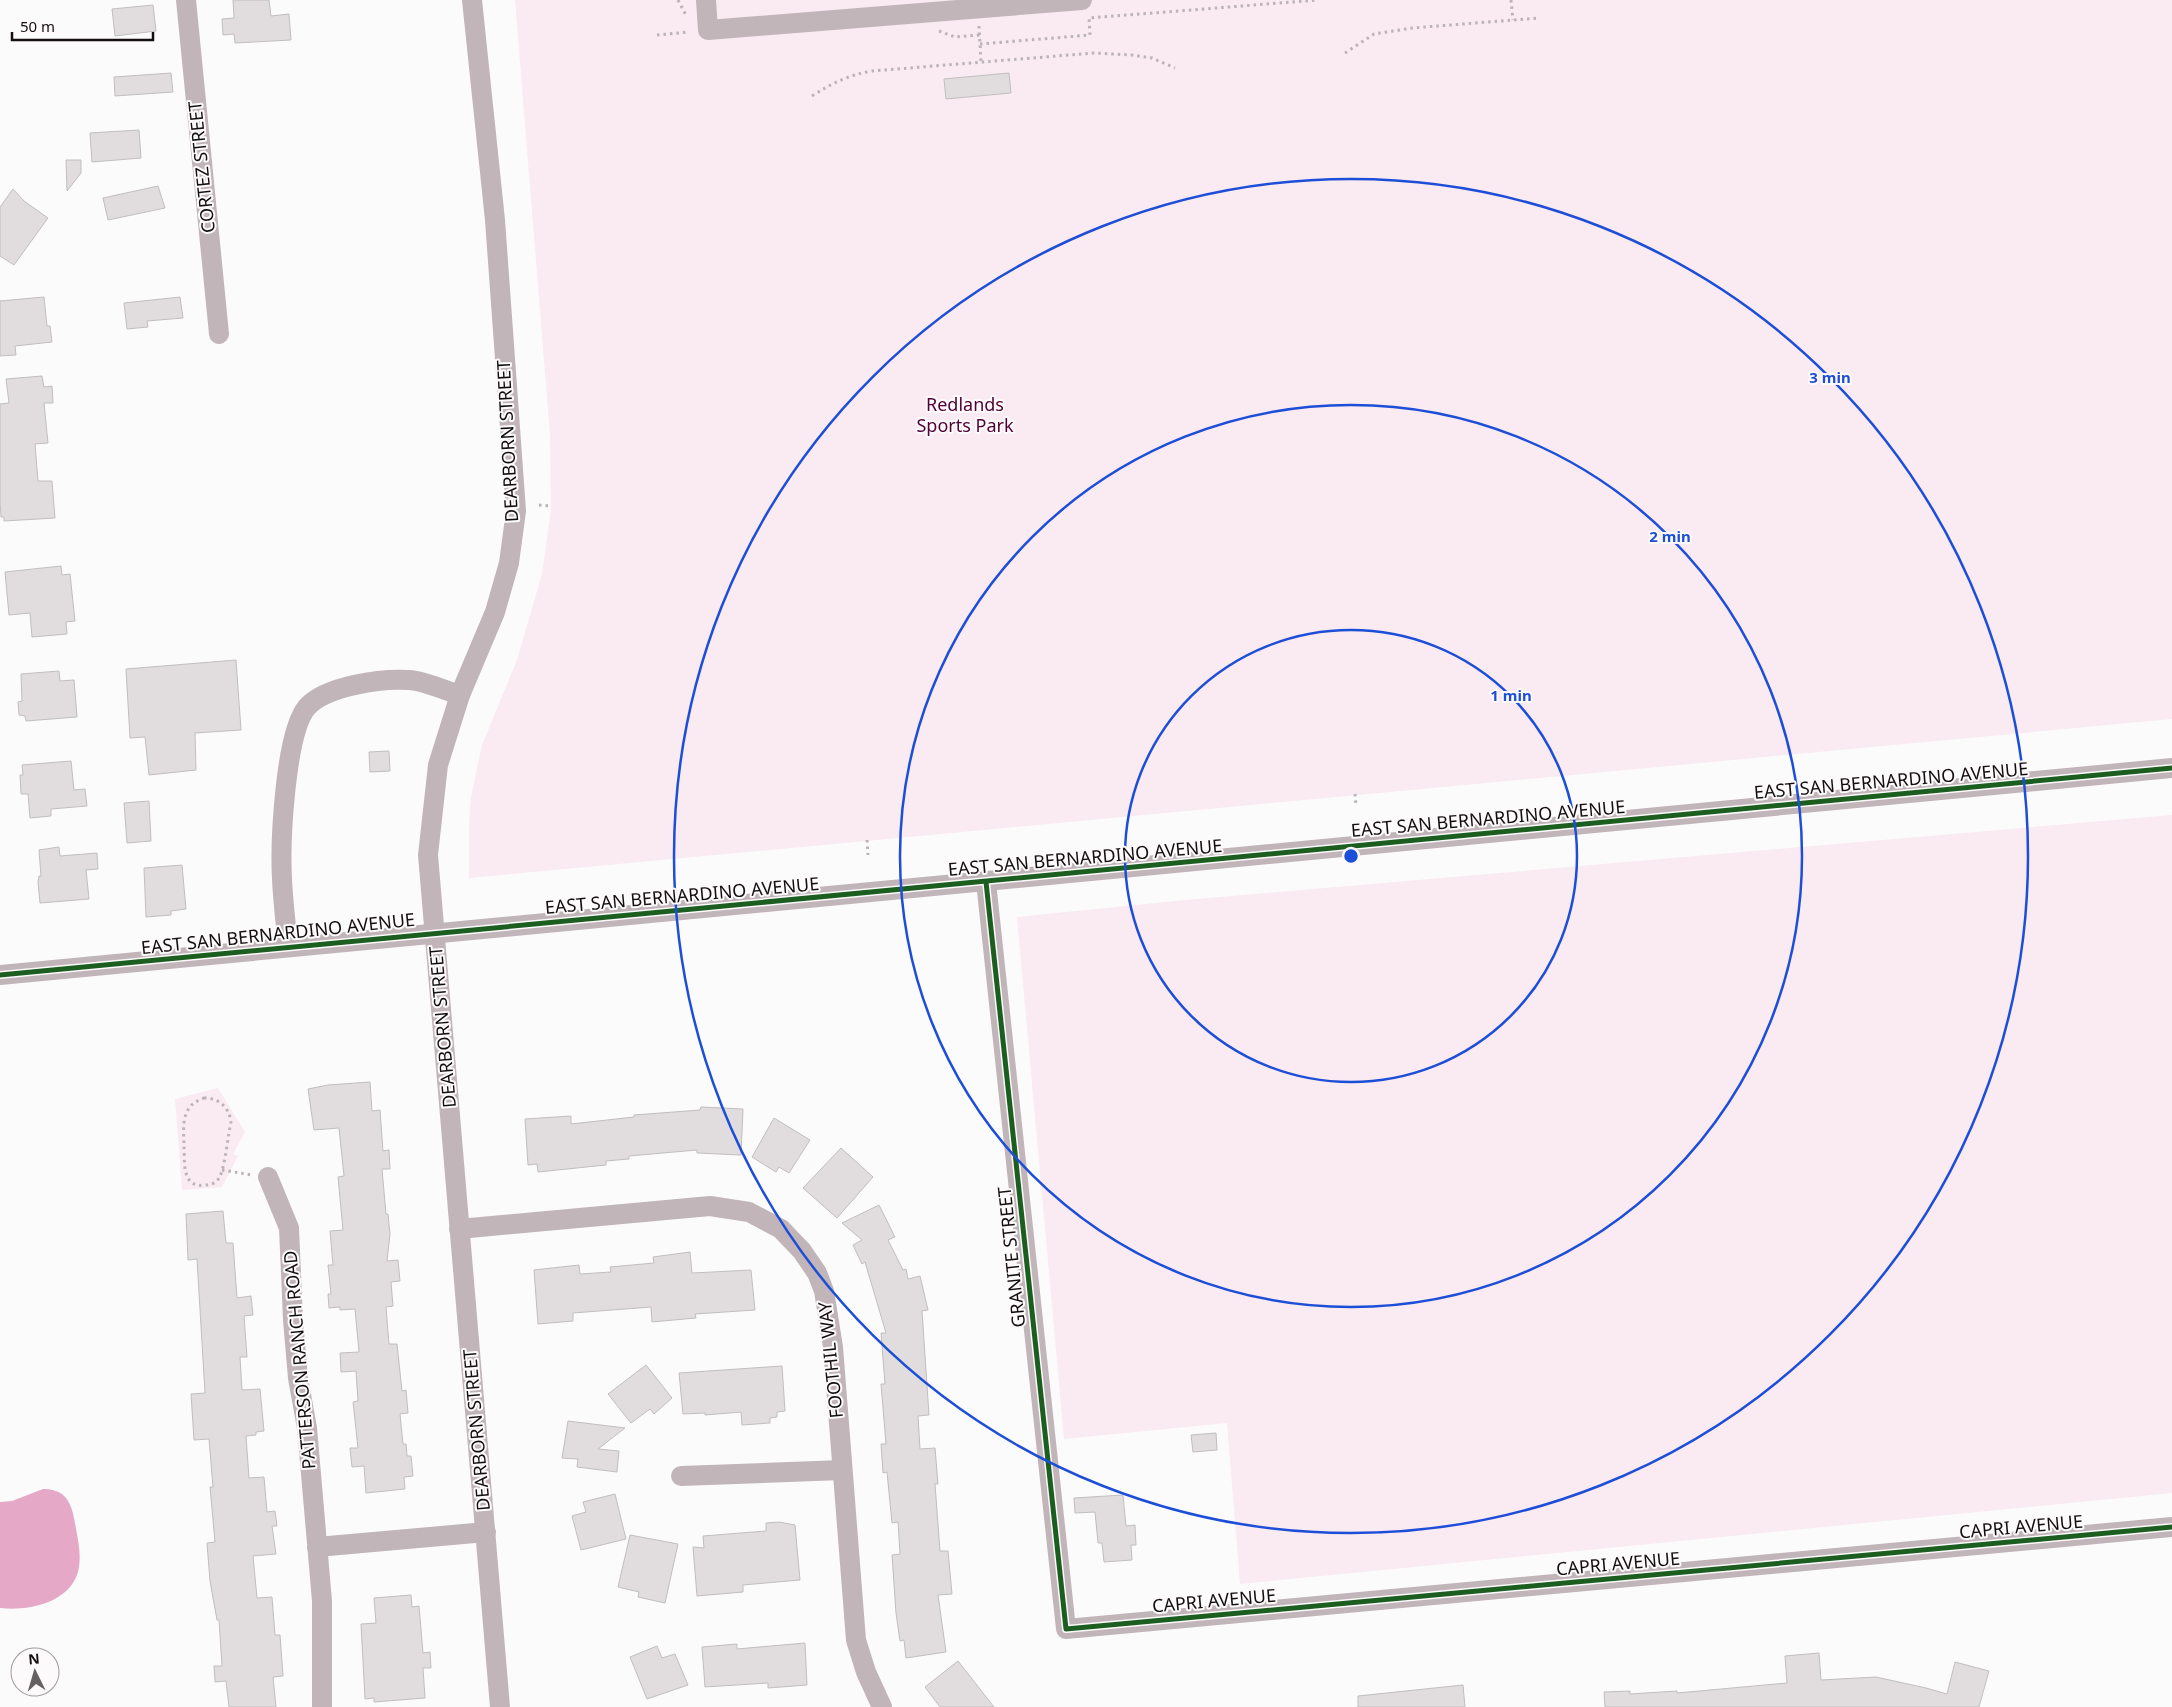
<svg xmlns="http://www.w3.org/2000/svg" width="2172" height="1707" viewBox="0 0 2172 1707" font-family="'Noto Sans',sans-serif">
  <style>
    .green { fill: #faeaf1 }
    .water { fill: #e6a8c7 }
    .building { fill: #e1dddf; stroke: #c1bebf }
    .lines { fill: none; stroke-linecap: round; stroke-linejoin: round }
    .path { stroke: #bbb4b7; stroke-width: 3; stroke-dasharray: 2.5 4; stroke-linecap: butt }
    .minor { stroke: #c1b5ba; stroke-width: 20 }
    .cycleway-casing { stroke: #fdfafb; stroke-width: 8 }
    .cycleway { stroke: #1b5e20; stroke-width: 5 }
    .ring { fill: none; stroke: #1d4ed8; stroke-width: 2.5 }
    .labels { text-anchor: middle; stroke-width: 4; stroke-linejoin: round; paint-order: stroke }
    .street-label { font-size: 18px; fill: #130e10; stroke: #fdfafb }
    .park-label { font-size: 18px; fill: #510134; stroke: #fdfafb }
    .centre { fill: #1d4ed8; stroke: #fdfafb; stroke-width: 2.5 }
    .ring-label { font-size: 15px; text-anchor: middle; font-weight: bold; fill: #1d4ed8; stroke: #fdfafb; stroke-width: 4; stroke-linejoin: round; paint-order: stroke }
  </style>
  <rect width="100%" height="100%" fill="#fcfbfb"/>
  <g class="green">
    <polygon points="515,0 2172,0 2172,719 469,878 469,823 471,797 482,745 517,660 542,574 551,510 550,435"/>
    <polygon points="2172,815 2172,1493 1240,1584 1227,1423 1064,1439 1017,917 1185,900"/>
    <polygon points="218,1088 245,1132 233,1154 238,1156 222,1187 182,1190 175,1099"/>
  </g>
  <path class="water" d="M43,1489C49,1489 56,1490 62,1494C72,1502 74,1517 76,1529C79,1544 82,1561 77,1575C66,1604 27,1611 0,1608V1502L12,1501Z"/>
  <g class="building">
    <polygon points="233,0 269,0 271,16 289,14 291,40 235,43 234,34 223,35 222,19 234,18"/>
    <polygon points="153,5 156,31 115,36 112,9"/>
    <polygon points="171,73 173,92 115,96 114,77"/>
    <polygon points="1009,73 1011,93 946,99 944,79"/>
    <polygon points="139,130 141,158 92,162 90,133"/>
    <polygon points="66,160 81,160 81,173 67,191"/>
    <polygon points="158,186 165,208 108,220 103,198"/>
    <polygon points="13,189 24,201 48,218 14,265 0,256 0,207"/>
    <polygon points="44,297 47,326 50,326 52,342 15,346 16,355 0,356 0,301"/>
    <polygon points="180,297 183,318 147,321 148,327 127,329 124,303"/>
    <polygon points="42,376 44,387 52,386 53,403 44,403 48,443 35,444 38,481 52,481 55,518 4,521 4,517 1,517 0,501 0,404 9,403 6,379"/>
    <polygon points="61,566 62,575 70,574 75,621 66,622 67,634 32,637 30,613 9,615 5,572"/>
    <polygon points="236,660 241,730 195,733 196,770 149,775 145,737 130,738 126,669"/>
    <polygon points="59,671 60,681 74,680 77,717 26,721 25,716 19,715 18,702 22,701 21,674"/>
    <polygon points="389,751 390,771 370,772 369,752"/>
    <polygon points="71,761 74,790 85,789 87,806 51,809 51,816 30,818 28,794 21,794 20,775 23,775 22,765"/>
    <polygon points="149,801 151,841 127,843 124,803"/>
    <polygon points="59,847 60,856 97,853 98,869 86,870 89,899 40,903 38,882 39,876 41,876 39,850"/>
    <polygon points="182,865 186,909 171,911 171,915 146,917 144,868"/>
    <polygon points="370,1082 372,1111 380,1110 383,1151 389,1150 390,1169 382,1169 386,1214 388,1214 390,1234 387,1261 398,1260 400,1281 391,1282 393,1306 386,1307 389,1344 397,1344 402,1391 406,1390 408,1413 400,1414 403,1444 406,1444 407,1456 411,1456 413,1476 404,1477 405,1489 366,1493 364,1466 352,1467 350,1448 358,1448 353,1402 358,1401 356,1371 341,1372 340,1353 359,1352 355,1309 340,1310 340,1307 329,1308 328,1294 331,1294 328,1265 333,1265 330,1231 343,1230 338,1177 344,1176 339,1128 314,1130 308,1089 328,1085"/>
    <polygon points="701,1107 743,1109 741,1155 697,1153 697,1150 629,1156 629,1159 606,1161 606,1165 538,1172 537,1164 528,1165 525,1119 571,1116 571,1124 634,1117 634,1115 700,1110"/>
    <polygon points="774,1118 810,1140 789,1173 779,1167 776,1172 752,1157"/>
    <polygon points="841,1148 873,1177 837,1218 803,1188"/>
    <polygon points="879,1205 895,1237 888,1240 903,1270 906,1269 908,1279 920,1276 928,1310 922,1311 929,1415 918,1416 920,1449 935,1448 938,1484 935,1484 940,1551 948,1551 952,1594 938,1595 946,1652 906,1658 904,1640 900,1641 896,1613 892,1555 900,1554 898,1522 892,1523 887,1472 883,1473 881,1444 886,1444 881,1384 885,1384 881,1333 886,1333 865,1262 862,1264 853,1245 862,1240 842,1223"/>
    <polygon points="223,1211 226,1243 233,1243 237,1298 251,1296 253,1315 244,1316 247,1357 240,1357 242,1390 260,1389 264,1431 256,1432 256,1435 246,1436 249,1478 264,1477 267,1512 275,1511 277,1526 272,1526 276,1554 253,1556 257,1598 272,1597 275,1635 280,1635 283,1676 273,1677 276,1707 229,1707 226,1681 215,1682 214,1666 222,1666 219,1620 217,1620 210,1581 207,1543 215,1542 210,1487 213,1487 209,1439 194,1440 191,1394 205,1393 197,1259 188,1260 186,1214"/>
    <polygon points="690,1252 692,1273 751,1270 755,1310 695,1314 696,1318 652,1322 651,1307 573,1313 573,1321 538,1324 534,1270 579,1265 580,1274 611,1272 610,1267 654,1263 653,1257"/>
    <polygon points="646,1365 672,1398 654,1414 650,1409 631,1423 608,1394"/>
    <polygon points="782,1366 785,1411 777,1412 777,1417 770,1418 770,1423 742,1425 741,1412 705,1415 705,1413 683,1414 679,1373"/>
    <polygon points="568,1421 625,1428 598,1449 619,1451 617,1472 577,1467 578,1459 562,1458"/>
    <polygon points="1216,1433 1217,1450 1193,1452 1191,1435"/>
    <polygon points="615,1494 626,1539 581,1550 572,1516 586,1512 583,1502"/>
    <polygon points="1123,1495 1126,1526 1135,1525 1136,1545 1131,1545 1132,1560 1104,1562 1102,1543 1098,1543 1095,1512 1075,1513 1074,1498"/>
    <polygon points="779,1522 795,1525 800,1580 743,1585 743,1592 697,1596 693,1547 704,1548 703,1536 766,1531 766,1523"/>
    <polygon points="630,1535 678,1544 665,1603 638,1597 639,1592 618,1587"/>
    <polygon points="411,1595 412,1607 419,1606 423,1653 430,1652 431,1668 423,1668 425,1698 374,1702 374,1698 365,1699 361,1624 376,1623 374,1598"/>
    <polygon points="805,1643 807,1685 768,1688 768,1683 705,1687 702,1647 737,1644 737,1649"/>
    <polygon points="657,1646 662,1658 675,1654 688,1685 647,1699 630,1657"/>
    <polygon points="1819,1653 1821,1680 1876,1677 1926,1688 1947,1694 1955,1662 1989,1671 1979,1707 1605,1707 1604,1692 1630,1691 1630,1694 1677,1691 1677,1693 1787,1683 1785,1656"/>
    <polygon points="958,1661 994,1707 940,1707 925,1687"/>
    <polygon points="1463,1685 1465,1707 1358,1707 1358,1696"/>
  </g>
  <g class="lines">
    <g class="path">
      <polyline points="678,0 687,17"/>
      <polyline points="1511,0 1513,20"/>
      <polyline points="979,26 981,62"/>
      <polyline points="939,31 955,37 980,35"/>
      <polyline points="657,35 689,32"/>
      <polyline points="980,44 1090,35 1089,18 1318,0"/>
      <polyline points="1345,53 1374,34 1412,28 1540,18"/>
      <path d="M812,96C832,83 849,75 872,71L1094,53L1132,55L1152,58L1175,68"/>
      <polyline points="539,505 551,506"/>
      <polyline points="1355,794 1356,805"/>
      <polyline points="867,840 868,855"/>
      <path d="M204,1098C219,1098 229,1107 231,1122C228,1134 225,1169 219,1178C216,1183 211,1185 206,1185C181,1189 185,1162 184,1146C184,1135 182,1122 187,1112C190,1104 197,1101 204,1098Z"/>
      <polyline points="222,1170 252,1175"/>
    </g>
    <g class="minor">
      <polyline points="186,0 219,334"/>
      <polyline points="472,0 495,220 516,511 509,563 495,612 460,695 438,765 428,855 500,1707"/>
      <polyline points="706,0 708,30 1082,0"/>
      <polyline points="986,882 1066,1629 2172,1527"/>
      <path d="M288,947C286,925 283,902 282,879C280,843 285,733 307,707C326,686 382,678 409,680C425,681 444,690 460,695"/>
      <polyline points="0,975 2172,768"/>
      <polyline points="268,1177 289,1228 293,1320 298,1378 307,1428 322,1601 322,1707"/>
      <polyline points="459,1229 710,1206 749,1212 781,1229 802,1251 817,1273 824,1291 833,1347 856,1640 866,1672 882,1707"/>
      <polyline points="681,1476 842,1470"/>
      <polyline points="317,1547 486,1532"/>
    </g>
    <defs>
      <g id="cycleway">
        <polyline points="986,882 1066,1629 2172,1527"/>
        <polyline points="0,975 2172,768"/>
      </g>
    </defs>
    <use href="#cycleway" class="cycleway-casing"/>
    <use href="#cycleway" class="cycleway"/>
  </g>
  <g class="ring">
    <circle cx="1351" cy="856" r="226"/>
    <circle cx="1351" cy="856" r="451"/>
    <circle cx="1351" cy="856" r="677"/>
  </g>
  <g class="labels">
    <g class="street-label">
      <text transform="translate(202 167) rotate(-96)" y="6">CORTEZ STREET</text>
      <text transform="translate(508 441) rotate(-93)" y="6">DEARBORN STREET</text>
      <text transform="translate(1891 781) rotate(-5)" y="6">EAST SAN BERNARDINO AVENUE</text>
      <text transform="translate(1488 819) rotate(-5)" y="6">EAST SAN BERNARDINO AVENUE</text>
      <text transform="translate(1085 858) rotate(-5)" y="6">EAST SAN BERNARDINO AVENUE</text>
      <text transform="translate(682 896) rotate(-5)" y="6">EAST SAN BERNARDINO AVENUE</text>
      <text transform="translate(278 934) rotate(-6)" y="6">EAST SAN BERNARDINO AVENUE</text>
      <text transform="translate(443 1027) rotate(-95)" y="6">DEARBORN STREET</text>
      <text transform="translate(1012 1257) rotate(-96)" y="6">GRANITE STREET</text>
      <text transform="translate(300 1360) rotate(-95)" y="6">PATTERSON RANCH ROAD</text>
      <text transform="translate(831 1360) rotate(-96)" y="6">FOOTHIL WAY</text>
      <text transform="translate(477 1430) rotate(-95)" y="6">DEARBORN STREET</text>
      <text transform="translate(2021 1527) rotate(-5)" y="6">CAPRI AVENUE</text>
      <text transform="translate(1618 1564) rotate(-5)" y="6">CAPRI AVENUE</text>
      <text transform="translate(1214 1601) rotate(-5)" y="6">CAPRI AVENUE</text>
    </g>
    <g class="park-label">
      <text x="965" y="411">Redlands<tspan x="965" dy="21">Sports Park</tspan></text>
    </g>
  </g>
  <circle cx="1351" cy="856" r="8" class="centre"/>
  <g class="ring-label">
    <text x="1830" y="383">3 min</text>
    <text x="1670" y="542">2 min</text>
    <text x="1511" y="701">1 min</text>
  </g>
  <g transform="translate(35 1672) rotate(355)"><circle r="24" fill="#fdfafb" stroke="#9f9c9d"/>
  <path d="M0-4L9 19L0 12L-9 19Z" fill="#656162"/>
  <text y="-8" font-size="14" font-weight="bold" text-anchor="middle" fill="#130e10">N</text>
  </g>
  <path d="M12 32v8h141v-8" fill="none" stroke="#130e10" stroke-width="2.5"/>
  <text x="20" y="32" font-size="15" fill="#130e10" stroke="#fdfafb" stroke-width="4" paint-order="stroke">50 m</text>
</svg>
